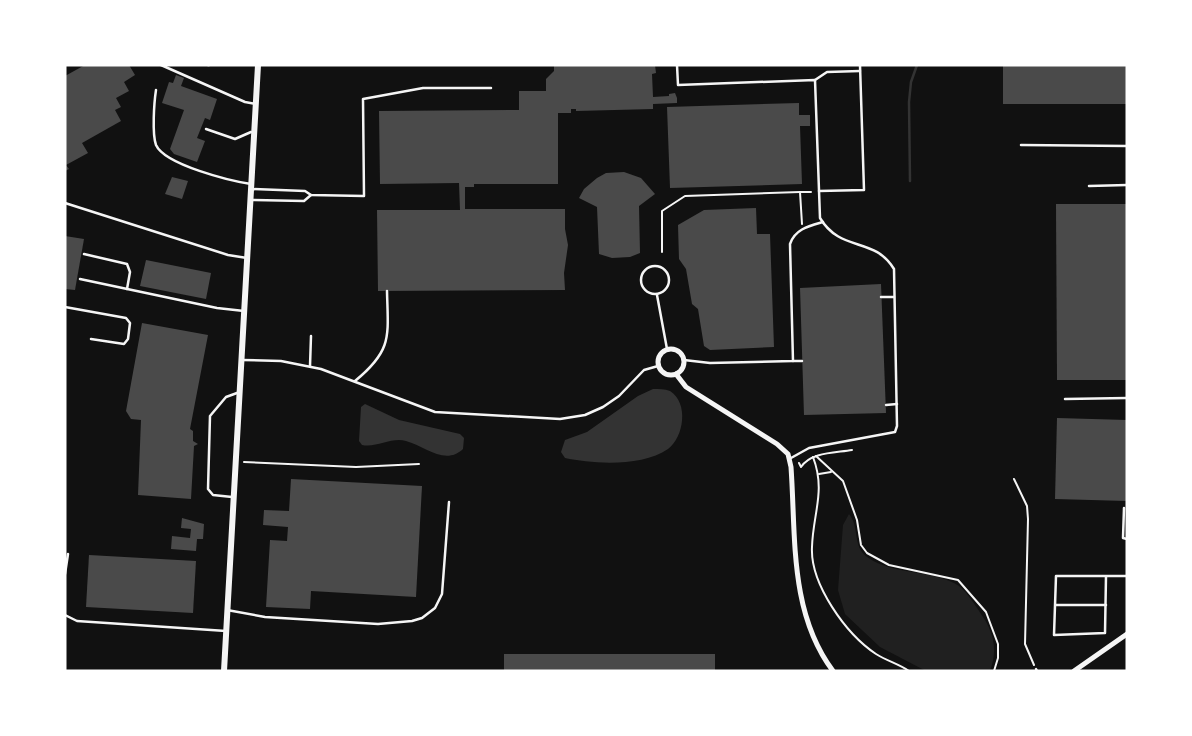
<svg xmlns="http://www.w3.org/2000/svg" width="1192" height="736" viewBox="0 0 1192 736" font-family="Georgia,serif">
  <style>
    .green { fill: #202020 }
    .water { fill: #333 }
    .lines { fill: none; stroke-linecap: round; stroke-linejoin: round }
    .stream { stroke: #333; stroke-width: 2.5 }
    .building { fill: #4a4a4a }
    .path { stroke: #f5f5f5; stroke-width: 2 }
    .service { stroke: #f5f5f5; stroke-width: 2.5 }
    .minor { stroke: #f5f5f5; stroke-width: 5 }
    .tertiary { stroke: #f5f5f5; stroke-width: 6 }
  </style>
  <rect width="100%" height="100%" fill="#111"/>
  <path class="green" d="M849,514C860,527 852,546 867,557C893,576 934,569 959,586C969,594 978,610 985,620C995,637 997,653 990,671H926L880,647L845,614L838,590L843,525Z"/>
  <g class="water">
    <path d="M653,389C658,389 665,389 670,391C689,403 684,437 668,449C642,467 593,464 565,458L561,452L565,440L587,432L638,396Z"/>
    <path d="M365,404L399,420L460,434L464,438L463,449C445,466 425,446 406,441C391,437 377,448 362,445L359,441L361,407Z"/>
  </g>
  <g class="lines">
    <polyline class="stream" points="910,181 909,102 911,82 917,65"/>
  </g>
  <g class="building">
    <polygon points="85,65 129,65 135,75 124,82 129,91 116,98 121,107 115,110 121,121 82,143 88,153 66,165 69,169 65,171 65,76"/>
    <polygon points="554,65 655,65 656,73 652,74 653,97 669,96 669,94 675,93 677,98 677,103 653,104 653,109 576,111 576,109 571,109 571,113 558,113 558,184 474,184 474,187 465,187 465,209 565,209 565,229 568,245 564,273 565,290 378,291 377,210 460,210 459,183 380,184 379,111 519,110 519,91 546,91 546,79 554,71"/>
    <rect x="1003" y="65" width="124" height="39"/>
    <polygon points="176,75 184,78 181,86 217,99 210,120 205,118 197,138 205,141 197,162 174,154 170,149 184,110 162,103 169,82 173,83"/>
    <polygon points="799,103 799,115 810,115 810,126 800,126 802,184 670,188 667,107"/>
    <polygon points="624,172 641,178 655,194 639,206 640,253 630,257 612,258 599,254 597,207 579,198 584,189 597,178 606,173"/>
    <polygon points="172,177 188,181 182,199 165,194"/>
    <polygon points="1056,204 1127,204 1127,380 1057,380"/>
    <polygon points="756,208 757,234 770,234 774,347 710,350 704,346 698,309 692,304 686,269 679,259 678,225 704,210"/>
    <polygon points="65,236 84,239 75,290 65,289"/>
    <polygon points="146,260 211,273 206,299 140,286"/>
    <polygon points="881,284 886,413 804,415 800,288"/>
    <polygon points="142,323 208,335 190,429 193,431 193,441 198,444 194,446 191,499 138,495 141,420 131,419 126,411"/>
    <polygon points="1057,418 1127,420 1127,501 1055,499"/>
    <polygon points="291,479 422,486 416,597 311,591 310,609 266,607 270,540 287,541 288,527 263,525 264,510 289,511"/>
    <polygon points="182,518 204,524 203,539 197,539 196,551 171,549 172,536 190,538 191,529 181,528"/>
    <polygon points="89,555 196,561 193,613 86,607"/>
    <rect x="504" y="654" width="211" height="17"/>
  </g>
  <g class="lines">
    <g class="path">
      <polyline points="802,224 800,192 811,192"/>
      <polyline points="662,252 662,211 685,196 800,192"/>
      <polyline points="816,456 843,481 857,520 861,545 867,553 889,565 958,580 986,612 998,644 998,658 994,671"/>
      <path d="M813,457C826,491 813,513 812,547C810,584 846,634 876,654C887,661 899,664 909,671"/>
      <polyline points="244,462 356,467 419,464"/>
      <path d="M799,463L801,467C811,452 835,453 852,450"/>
      <polyline points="819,474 831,472"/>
      <polyline points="1014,479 1027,506 1028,519 1025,644 1034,665"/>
    </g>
    <g class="service">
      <polyline points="161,65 245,102 256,104"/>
      <polyline points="208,65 209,65"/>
      <path d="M677,65L678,85L815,80L820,218C841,253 874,236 894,269L897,426L895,432L809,448L791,458"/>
      <polyline points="815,80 827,72 860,71"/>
      <path d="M156,90C154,103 152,134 156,145C165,165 231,181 251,184"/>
      <polyline points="206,129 235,139 251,132"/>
      <polyline points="1021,145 1127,146"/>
      <polyline points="1089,186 1127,185"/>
      <polyline points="251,189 305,191 311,195 364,196 363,99 423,88 491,88"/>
      <polyline points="819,191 864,190 860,65"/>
      <polyline points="250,200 304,201 311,195"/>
      <polyline points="65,203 228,255 247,258"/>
      <polyline points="84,254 127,264 130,272 127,289"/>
      <circle cx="655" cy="280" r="14"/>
      <polyline points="80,279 217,308 244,311"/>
      <polyline points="657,295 667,349"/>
      <polyline points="881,297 894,297"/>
      <polyline points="65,307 126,318 130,323 128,339 124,344 91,339"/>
      <polyline points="242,360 281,361 321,369 435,412 560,419 585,415 603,407 619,396 644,370 658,366"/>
      <path d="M684,360L710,363L793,361L790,244C795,229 809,226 823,222"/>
      <polyline points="793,361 802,361"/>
      <polyline points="310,366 311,336"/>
      <path d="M355,381C393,350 388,336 387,291"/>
      <polyline points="1065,399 1127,398"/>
      <polyline points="886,405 897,404"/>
      <polyline points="232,497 213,495 208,489 210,416 226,397 237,393"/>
      <polyline points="1124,508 1123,538 1127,539"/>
      <polyline points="65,574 68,554"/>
      <polyline points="1106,576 1105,633 1054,635 1056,576 1127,576"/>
      <polyline points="1056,605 1106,605"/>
      <polyline points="227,610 265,617 378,624 412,621 422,618 435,608 442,594 449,502"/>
      <polyline points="65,615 77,621 226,631"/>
      <polyline points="1036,669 1037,671"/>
    </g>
    <g class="minor">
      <circle cx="671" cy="362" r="13"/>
      <path d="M676,374L686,387L777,444L788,454L791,467C796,537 789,612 833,671"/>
      <polyline points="1074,671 1127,634"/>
    </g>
    <polyline class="tertiary" points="224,671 258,65"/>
  </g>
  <rect width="1192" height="736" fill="none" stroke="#ffffff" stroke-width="133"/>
</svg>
